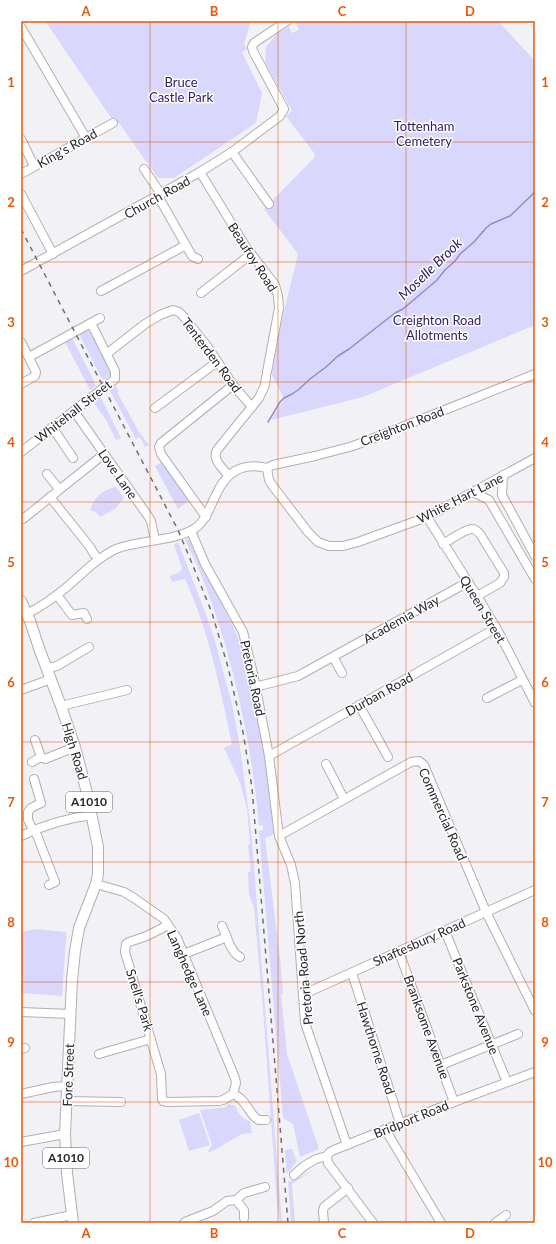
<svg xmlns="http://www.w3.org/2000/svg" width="556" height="1244" viewBox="0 0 556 1244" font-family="Lato,sans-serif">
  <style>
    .green { fill: #d9d7fc }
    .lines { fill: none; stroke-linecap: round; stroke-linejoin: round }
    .stream { stroke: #928bc9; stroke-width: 1.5 }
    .minor-casing { stroke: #b0b0b3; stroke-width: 10 }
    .major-casing { stroke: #b0b0b3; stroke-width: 12 }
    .minor { stroke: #fff; stroke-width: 8 }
    .major { stroke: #fff; stroke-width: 10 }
    .rail { stroke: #6f6f71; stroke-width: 1.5; stroke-dasharray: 5 5; stroke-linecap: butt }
    .grid { fill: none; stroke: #e8590c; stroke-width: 1; stroke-opacity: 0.55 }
    .labels { text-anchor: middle; stroke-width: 3; stroke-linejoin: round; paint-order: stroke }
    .shield { fill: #fff; stroke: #686768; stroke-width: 1 }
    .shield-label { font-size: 12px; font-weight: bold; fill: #272628 }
    .park-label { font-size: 13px; fill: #312069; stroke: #fff }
    .street-label { font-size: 13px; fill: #272628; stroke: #fff }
    .water-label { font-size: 14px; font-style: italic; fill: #2c1961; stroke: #fff }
    .neatline { fill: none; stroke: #e8590c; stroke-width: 1.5 }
    .grid-label { font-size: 13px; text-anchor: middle; font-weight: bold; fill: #e8590c }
  </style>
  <rect width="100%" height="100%" fill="#f2f2f6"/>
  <g class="green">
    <polygon points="45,21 251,21 244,44 247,49 242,52 262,93 256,123 174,178 158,178 119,123 116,125"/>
    <polygon points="295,21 498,21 535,61 535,325 363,397 271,420 284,399 272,375 279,332 298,254 264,209 315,157 314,153 286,116 292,111 265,62 266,47 277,34 289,27 292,33 299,30"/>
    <polygon points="86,331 90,331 112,372 111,375 104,380 103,378 102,379 79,334"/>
    <polygon points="72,338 95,383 94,383 96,386 90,390 65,342"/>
    <polygon points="115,385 119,391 117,392 139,432 149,445 145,447 140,437 136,439 109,389"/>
    <polygon points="100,396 121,438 116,440 106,420 94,403 95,402 94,400"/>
    <polygon points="162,462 190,500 178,509 155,466"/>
    <path d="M116,487L124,498L115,509L100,517L96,512L90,510C96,495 101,491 116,487Z"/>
    <path d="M189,539L193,549L232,624L242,648L263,744L274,834L265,838L280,958L283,994H281L287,1054L319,1149L300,1157L293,1124L283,1118L259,831L263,830V825L259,826C254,766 243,709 227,651C216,613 203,575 185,540Z"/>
    <path d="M178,542L204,609L215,641L232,704L240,747L251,829L282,1223H280L277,1203L263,1009L254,908L249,895L248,872L251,871L248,845L250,844L247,808L240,783L224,748L232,744C220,688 209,631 185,579L172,582L170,576L180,572L182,568L174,545Z"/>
    <polygon points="35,929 66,932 66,940 62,996 21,993 21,932"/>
    <path d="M229,1104L235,1106C239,1113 241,1119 250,1121L252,1133L242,1134L213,1151L207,1153L212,1145L200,1110L227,1107L226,1105Z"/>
    <polygon points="199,1113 210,1145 189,1151 179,1120"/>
    <polygon points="292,1149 297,1161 287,1174 285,1150"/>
    <polygon points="315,1169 292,1184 295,1223 291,1223 288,1181 294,1180"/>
  </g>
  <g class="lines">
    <polyline class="stream" points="268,422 280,402 284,398 292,394 298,390 310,379 326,367 338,356 349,349 395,313 403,309 437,280 445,270 455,261 460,254 474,242 486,228 491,224 510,216 535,192"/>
    <defs>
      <g id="minor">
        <polyline points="21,27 86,138"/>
        <polyline points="21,139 34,166"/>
        <polyline points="232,152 269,204"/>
        <polyline points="144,169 161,194"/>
        <polyline points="200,172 246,247 275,285 278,296 279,308 267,372"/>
        <polyline points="21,174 113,123"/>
        <polyline points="21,194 53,254"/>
        <polyline points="158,196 192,256 198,259"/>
        <polyline points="21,271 200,172 232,152 280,116 284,109 253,51 252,47 254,43 287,21"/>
        <polyline points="101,291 186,245"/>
        <polyline points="201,293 251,254"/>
        <polyline points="21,342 36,372 35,376 21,384"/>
        <polyline points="109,352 145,324 160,315 173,310 179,312 184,317 207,346 233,385 252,407"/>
        <polyline points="29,357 100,318"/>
        <polyline points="155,408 217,362"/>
        <polyline points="74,411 148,516 151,521 155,540"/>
        <polyline points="52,427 73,458"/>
        <polyline points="21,452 115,379 115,371 91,323"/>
        <polyline points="267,468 269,480 272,485 308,532 318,542 329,546 343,546 358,542 427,517 535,458"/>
        <polyline points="267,468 273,465 315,456 353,446 387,433 535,374"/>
        <polyline points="47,474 59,489"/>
        <path d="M228,475C222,467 212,460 217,450L259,398L265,385L266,377"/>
        <polyline points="503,475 502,495 535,556"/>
        <polyline points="473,492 489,500 535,579"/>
        <polyline points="50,497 90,547 94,554 99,559"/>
        <polyline points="206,517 161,454 159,447 161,443 233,385"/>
        <polyline points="427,517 477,596 497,629 535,703"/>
        <polyline points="23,519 104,454"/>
        <polyline points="191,531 205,564 243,632 254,678 269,756 279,836 291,865 295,883 305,1023 347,1145"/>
        <path d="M443,544C450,540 465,529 472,529C476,529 478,532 480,534L504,573V577L500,583L477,596"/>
        <polyline points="57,595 72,615 84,613 87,619"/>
        <path d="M27,614C42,606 55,597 68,586C83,573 97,558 116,549C138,540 181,541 198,526C208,517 210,506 216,495C226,472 242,462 267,468"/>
        <polyline points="333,657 342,673"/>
        <polyline points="47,668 57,666 89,647"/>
        <polyline points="255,687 298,676 468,582"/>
        <polyline points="21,690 51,679"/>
        <polyline points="487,698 522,680"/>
        <polyline points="359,705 388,757"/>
        <polyline points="61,706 127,690"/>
        <polyline points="35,740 41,757 45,759 75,747"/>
        <polyline points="269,756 489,632"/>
        <polyline points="32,762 41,757"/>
        <polyline points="326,764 344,799"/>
        <polyline points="33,830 28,820 28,812 31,808 41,803 34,779"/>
        <polyline points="35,830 55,882 49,885"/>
        <path d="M21,836C44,825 68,818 92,815"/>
        <polyline points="279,836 411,762 419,761 424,765 486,912 535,1011"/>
        <polyline points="96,884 124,892 134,898 164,919 177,938 235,1078 236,1083 233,1094 223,1100 219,1101 168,1102 163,1101 162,1099 161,1074 125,952 126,944 129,942 147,936 168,925"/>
        <path d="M222,926C227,936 230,952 240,957"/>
        <polyline points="445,931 507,1082"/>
        <polyline points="399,952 454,1102"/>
        <polyline points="184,954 227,937"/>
        <polyline points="352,973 400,1123"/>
        <polyline points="304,994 535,890"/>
        <polyline points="21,1012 71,1014"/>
        <polyline points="21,1049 25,1048"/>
        <polyline points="99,1054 151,1039"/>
        <polyline points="441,1065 518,1034"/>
        <polyline points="21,1094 53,1087 67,1086"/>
        <path d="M233,1094C247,1099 250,1117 259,1120C261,1120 264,1120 266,1120"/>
        <polyline points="67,1101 121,1102"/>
        <polyline points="385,1129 441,1223"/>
        <polyline points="21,1142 65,1134"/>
        <polyline points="327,1156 328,1163 373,1223"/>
        <polyline points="294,1175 304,1166 316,1159 327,1156 330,1152 334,1150 454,1102 535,1072"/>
        <polyline points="236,1200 244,1193 265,1187"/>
        <polyline points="236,1200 244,1210 244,1218"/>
        <polyline points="34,1223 72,1215"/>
        <polyline points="184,1223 185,1222 213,1211 227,1201 236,1200"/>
        <polyline points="324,1223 323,1211 324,1207 348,1188"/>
        <polyline points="495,1223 506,1215"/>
      </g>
      <polyline id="major" points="21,601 30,621 40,651 61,706 75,747 87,793 98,847 98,874 96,884 79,928 75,951 72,980 65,1134 67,1173 73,1223"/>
    </defs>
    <use href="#minor" class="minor-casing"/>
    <use href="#major" class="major-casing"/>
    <use href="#minor" class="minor"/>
    <use href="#major" class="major"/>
    <polyline class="rail" points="21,229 178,530 191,561 212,613 228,667 243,732 252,788 288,1223"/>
  </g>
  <path class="grid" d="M150,21V1223M278,21V1223M406,21V1223M21,142H535M21,262H535M21,382H535M21,502H535M21,622H535M21,742H535M21,862H535M21,982H535M21,1102H535"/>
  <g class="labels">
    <g class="shield">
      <rect x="66" y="792" width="46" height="20" rx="3"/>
      <rect x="43" y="1148" width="46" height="20" rx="3"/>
    </g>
    <g class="shield-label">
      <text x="89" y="806">A1010</text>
      <text x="66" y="1162">A1010</text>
    </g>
    <g class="park-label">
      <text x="181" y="87">Bruce<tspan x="181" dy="15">Castle Park</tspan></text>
      <text x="424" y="131">Tottenham<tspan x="424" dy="15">Cemetery</tspan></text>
      <text x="437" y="325">Creighton Road<tspan x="437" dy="15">Allotments</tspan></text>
    </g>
    <g class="street-label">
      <text transform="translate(67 148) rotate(-29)" y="5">King's Road</text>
      <text transform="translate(157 197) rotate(-29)" y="5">Church Road</text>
      <text transform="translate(253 257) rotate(57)" y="5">Beaufoy Road</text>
      <text transform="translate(212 355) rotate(53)" y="5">Tenterden Road</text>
      <text transform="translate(73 411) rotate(-38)" y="5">Whitehall Street</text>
      <text transform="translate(402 426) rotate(-21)" y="5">Creighton Road</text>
      <text transform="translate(118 474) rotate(55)" y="5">Love Lane</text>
      <text transform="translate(460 498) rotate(-27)" y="5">White Hart Lane</text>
      <text transform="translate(483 609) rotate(59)" y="5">Queen Street</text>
      <text transform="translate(401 619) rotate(-29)" y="5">Academia Way</text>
      <text transform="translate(253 678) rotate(78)" y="5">Pretoria Road</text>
      <text transform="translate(379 694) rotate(-29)" y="5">Durban Road</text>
      <text transform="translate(75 751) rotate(73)" y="5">High Road</text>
      <text transform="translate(443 814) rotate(66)" y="5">Commercial Road</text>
      <text transform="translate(419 942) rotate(-24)" y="5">Shaftesbury Road</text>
      <text transform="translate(303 968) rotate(-95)" y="5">Pretoria Road North</text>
      <text transform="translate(190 973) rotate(66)" y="5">Langhedge Lane</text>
      <text transform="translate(140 1000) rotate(73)" y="5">Snell's Park</text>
      <text transform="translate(476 1006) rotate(68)" y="5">Parkstone Avenue</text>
      <text transform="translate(427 1027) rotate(70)" y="5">Branksome Avenue</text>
      <text transform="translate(376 1048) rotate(72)" y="5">Hawthorne Road</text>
      <text transform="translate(68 1075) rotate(-88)" y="5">Fore Street</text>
      <text transform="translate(411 1119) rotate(-22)" y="5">Bridport Road</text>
    </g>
    <g class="water-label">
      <text transform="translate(430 269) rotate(-44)" y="5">Moselle Brook</text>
    </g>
  </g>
  <rect width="556" height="1244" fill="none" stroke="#ffffff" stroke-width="44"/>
  <rect x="22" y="22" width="512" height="1200" class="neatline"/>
  <g class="grid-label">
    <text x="86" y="16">A</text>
    <text x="214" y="16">B</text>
    <text x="342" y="16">C</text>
    <text x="470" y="16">D</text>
    <text x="11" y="87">1</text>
    <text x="545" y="87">1</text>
    <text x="11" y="207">2</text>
    <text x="545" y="207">2</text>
    <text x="11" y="327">3</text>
    <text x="545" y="327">3</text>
    <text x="11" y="447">4</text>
    <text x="545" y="447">4</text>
    <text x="11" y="567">5</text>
    <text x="545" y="567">5</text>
    <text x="11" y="687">6</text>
    <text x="545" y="687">6</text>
    <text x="11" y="807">7</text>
    <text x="545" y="807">7</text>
    <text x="11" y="927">8</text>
    <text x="545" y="927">8</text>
    <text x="11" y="1047">9</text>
    <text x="545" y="1047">9</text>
    <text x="11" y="1167">10</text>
    <text x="545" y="1167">10</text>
    <text x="86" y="1238">A</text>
    <text x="214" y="1238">B</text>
    <text x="342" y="1238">C</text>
    <text x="470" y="1238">D</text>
  </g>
</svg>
